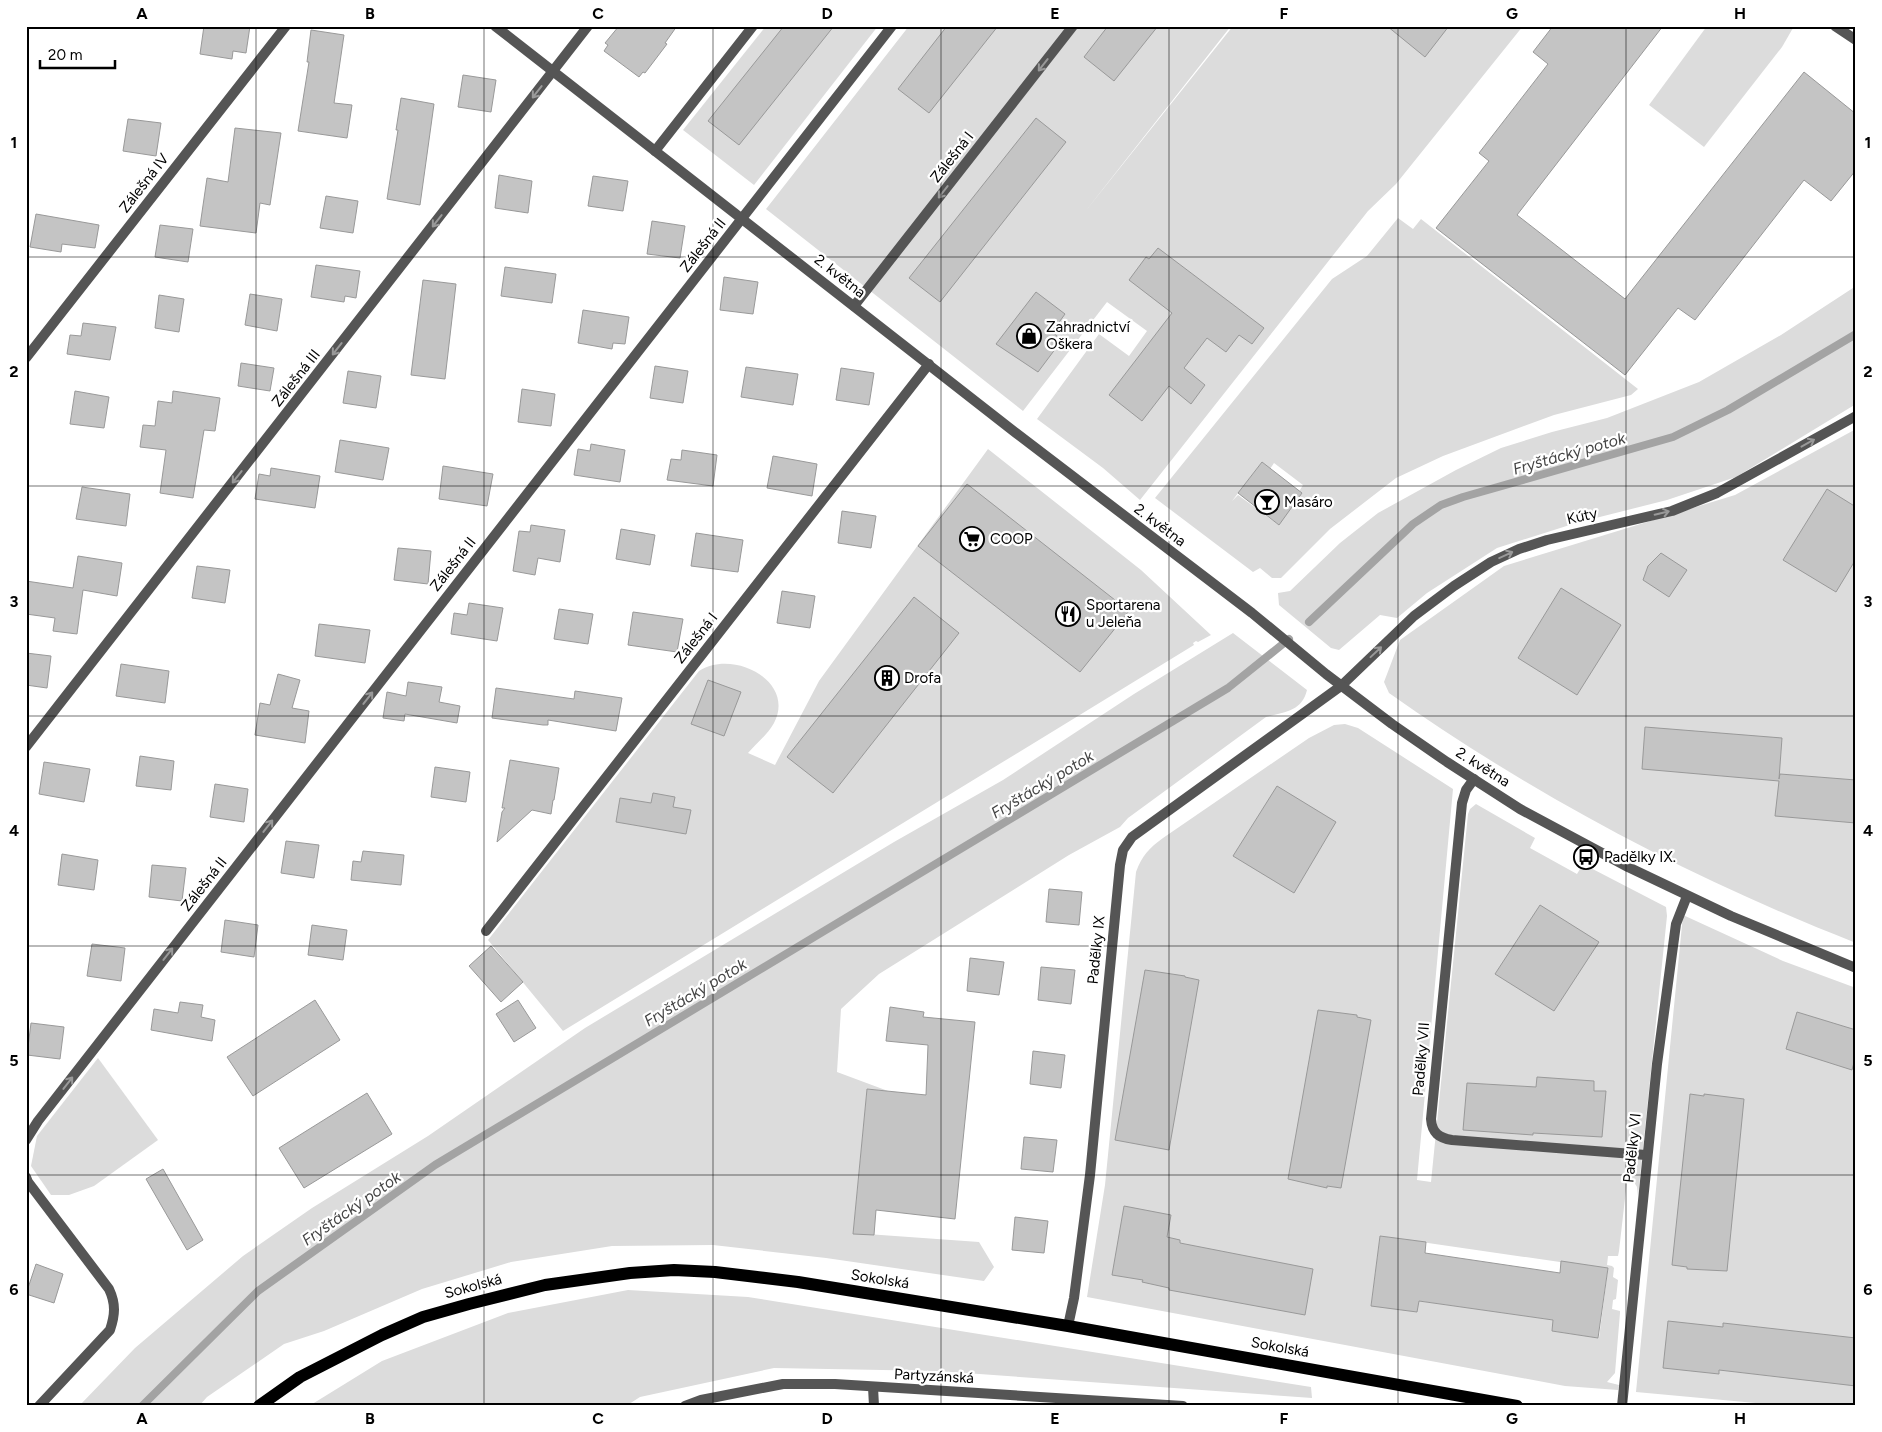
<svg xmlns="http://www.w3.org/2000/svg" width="1882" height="1432" viewBox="0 0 1882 1432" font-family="Figtree,sans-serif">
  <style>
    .green { fill: #dcdcdc; fill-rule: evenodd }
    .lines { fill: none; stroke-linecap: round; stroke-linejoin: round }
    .stream { stroke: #a3a3a3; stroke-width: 8 }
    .building { fill: #c4c4c4; stroke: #999 }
    .minor { stroke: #555; stroke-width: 10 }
    .tertiary { stroke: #555; stroke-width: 10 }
    .primary { stroke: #000; stroke-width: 12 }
    .oneway { stroke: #999 }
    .grid { fill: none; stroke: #000; stroke-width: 1; stroke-opacity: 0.55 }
    .labels { text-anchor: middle; stroke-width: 4.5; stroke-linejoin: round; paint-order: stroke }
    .street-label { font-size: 15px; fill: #000; stroke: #fff }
    .poi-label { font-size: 15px; fill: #000; stroke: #fff; text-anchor: start }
    .water-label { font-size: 16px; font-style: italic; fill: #444; stroke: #fff }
    .neatline { fill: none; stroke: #000; stroke-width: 2 }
    .grid-label { font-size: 16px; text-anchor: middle; font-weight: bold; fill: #000 }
  </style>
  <rect width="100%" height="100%" fill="#fff"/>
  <g class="green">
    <polygon points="766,26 878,26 754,185 683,130"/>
    <polygon points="909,26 1231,26 1084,213 1233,26 1523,26 1396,184 1368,211 1140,500 1103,468 1037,419 1099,334 1129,356 1147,331 1107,302 1023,411 766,209"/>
    <polygon points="1707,26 1793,28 1782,47 1704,147 1649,105"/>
    <path d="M1398,218L1413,229L1421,219L1638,389L1631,395L1554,415L1443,456L1396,478L1330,529L1281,578H1272L1260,568L1253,572L1155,498L1332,279L1367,256ZM1262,462L1270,469L1274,463L1303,485L1279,525L1238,495L1232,501Z"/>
    <polygon points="1856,286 1856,404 1736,477 1667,500 1576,523 1497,548 1427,593 1397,618 1380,615 1339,650 1331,648 1279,605 1278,593 1290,591 1340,543 1378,513 1456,470 1501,448 1552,432 1607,418 1699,382 1781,335"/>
    <path d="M1856,429V943C1690,878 1535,796 1389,693L1384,682L1400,640L1504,566L1735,495Z"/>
    <path d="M988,449L1141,570L1211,635L1198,642L1196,641L1193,643L1194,645L563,1031L488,940L699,671C733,649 796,681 774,723C768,734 756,744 748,753L775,765L819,681Z"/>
    <path d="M1233,633L1307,690C1302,712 1283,712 1266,717L1128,818L1120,827L1069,855L879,974L841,1009L837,1072L888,1091L867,1089L853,1233L979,1242L994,1267L984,1281L826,1258L713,1245L612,1246L511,1262L422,1289L324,1331L284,1344L207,1397L199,1406H79L135,1348L243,1256L312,1208L428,1136L585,1028L894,842L1003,780L1134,694Z"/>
    <path d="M1345,724L1358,728L1453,789L1417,1180L1431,1182L1468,814L1470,809L1476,804L1535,838L1530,848L1577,874L1583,864L1666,907L1667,916L1638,1196L1637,1187L1628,1172L1619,1251L1618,1256H1608L1607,1265L1612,1266L1614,1268L1613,1277L1618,1280L1616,1299L1613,1300L1612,1309L1620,1311V1313L1615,1373L1607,1382L1619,1385L1618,1390L1565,1386L1087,1297L1105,1185L1136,872C1142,856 1149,848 1163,838L1309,738L1334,725ZM1380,1236L1608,1269L1599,1338L1552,1331L1553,1320L1419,1301L1417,1312L1371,1305Z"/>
    <polygon points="1683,915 1783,961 1856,988 1856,1406 1789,1406 1636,1392"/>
    <polygon points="98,1058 158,1140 94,1186 69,1195 51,1195 31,1166 37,1136"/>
    <polygon points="628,1290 748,1297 1311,1387 1312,1398 937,1371 774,1368 640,1397 626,1406 309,1406 382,1361 508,1313"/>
  </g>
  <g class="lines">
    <g class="stream">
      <polyline points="1309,622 1413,524 1441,505 1463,497 1673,437 1728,410 1856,334"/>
      <polyline points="142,1406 258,1291 435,1165 1228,688 1289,639"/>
    </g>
  </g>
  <g class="building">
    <polygon points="204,26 250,26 246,53 233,51 232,59 200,54"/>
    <polygon points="619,26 677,26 665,43 667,44 645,73 643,72 639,77 604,51 608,45 605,43"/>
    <polygon points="784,26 834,26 739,145 708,121"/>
    <polygon points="947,26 998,26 929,113 898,89"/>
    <polygon points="1108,26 1158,26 1114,81 1084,57"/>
    <polygon points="1387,26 1449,26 1425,57"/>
    <polygon points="1553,26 1663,26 1517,215 1625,299 1804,72 1856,114 1856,170 1831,201 1804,180 1695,320 1678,308 1625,375 1436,228 1489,161 1479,153 1548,64 1533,52"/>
    <polygon points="311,30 344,35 334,103 352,105 347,138 298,131 309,62 307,62"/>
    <polygon points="463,75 496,80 491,112 458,107"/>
    <polygon points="401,98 434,104 420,205 387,199 398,130 396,130"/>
    <polygon points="1036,118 1066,142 940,302 909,278"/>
    <polygon points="128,119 161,123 156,156 123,151"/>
    <polygon points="235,128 281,133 270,205 260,203 256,233 200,226 207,178 228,182"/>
    <polygon points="499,175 532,181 528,213 495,208"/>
    <polygon points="593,176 628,181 623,211 588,206"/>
    <polygon points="326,196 358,201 353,233 320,228"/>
    <polygon points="36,214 99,225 95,248 62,244 61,252 30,247"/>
    <polygon points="652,221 685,226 680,258 647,254"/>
    <polygon points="160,225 193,229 188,262 155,257"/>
    <polygon points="1158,248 1264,328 1252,344 1239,335 1226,352 1207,338 1184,368 1205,385 1191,404 1169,386 1142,421 1109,395 1172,313 1129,280 1146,257 1149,259"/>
    <polygon points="316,265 360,271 356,298 345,296 344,302 311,297"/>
    <polygon points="505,267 556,274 552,303 501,296"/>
    <polygon points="724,277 758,282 753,314 720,310"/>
    <polygon points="423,280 456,284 445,379 411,375"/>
    <polygon points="1036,292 1065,314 1052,332 1062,340 1038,372 996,344"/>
    <polygon points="250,294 282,299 277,331 245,325"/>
    <polygon points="159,295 184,299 179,332 155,328"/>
    <polygon points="583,310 629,317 625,344 613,343 612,349 578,343"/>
    <polygon points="83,323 116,327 110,360 67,354 70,335 81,336"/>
    <polygon points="241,363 274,368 270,391 238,386"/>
    <polygon points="655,366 688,371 683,403 650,398"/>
    <polygon points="746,367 798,374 793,405 741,397"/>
    <polygon points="841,368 874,373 869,405 836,400"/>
    <polygon points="348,371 381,376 376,408 343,403"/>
    <polygon points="522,389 555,394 551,426 518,422"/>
    <polygon points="75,391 109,397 104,428 70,424"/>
    <polygon points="173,391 220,398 215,431 204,430 193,498 160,493 166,450 140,447 143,425 155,426 158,401 172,403"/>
    <polygon points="340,440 389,448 383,480 335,472"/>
    <polygon points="591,444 625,450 620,482 574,475 578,449 590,451"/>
    <polygon points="682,450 717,455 713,486 667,480 671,459 681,460"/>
    <polygon points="773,456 817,464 812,496 767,488"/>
    <polygon points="1262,462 1302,493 1279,525 1238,493"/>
    <polygon points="443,466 493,474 487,506 439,499"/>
    <polygon points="271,468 320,476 315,508 255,499 259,474 270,476"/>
    <polygon points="967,484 1129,611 1080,672 918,546"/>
    <polygon points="82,487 130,494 126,526 76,519"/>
    <polygon points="1827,489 1856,507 1856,559 1836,592 1783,560"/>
    <polygon points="842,511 876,516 871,548 838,543"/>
    <polygon points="531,525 565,530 560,562 538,558 535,575 513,571 519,531 530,532"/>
    <polygon points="621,529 655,535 650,565 616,559"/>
    <polygon points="696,533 743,540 738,572 691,566"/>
    <polygon points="398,548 431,551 428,584 394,580"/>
    <polygon points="1661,553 1687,570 1669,597 1643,580 1648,566"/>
    <polygon points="78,556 122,563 117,596 83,590 77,634 53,631 55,618 26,614 26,581 73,588"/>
    <polygon points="197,566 230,570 225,603 192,598"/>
    <polygon points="1561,588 1621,625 1577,695 1518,658"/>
    <polygon points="782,591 815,596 810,628 777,623"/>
    <polygon points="914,597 959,633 833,793 787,757"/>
    <polygon points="469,603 503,608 497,641 451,634 454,613 467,615"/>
    <polygon points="559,609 593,614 588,644 554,639"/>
    <polygon points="633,612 683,619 677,652 628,645"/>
    <polygon points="319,624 370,630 365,663 315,656"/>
    <polygon points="26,653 51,656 47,688 26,685"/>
    <polygon points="121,664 169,671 165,703 116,696"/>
    <polygon points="278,674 300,680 292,708 309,711 305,743 255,735 260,703 270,705"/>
    <polygon points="708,680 741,692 724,736 691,724"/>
    <polygon points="408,682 442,687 439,702 460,706 457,723 405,714 404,721 383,718 387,692 406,696"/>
    <polygon points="496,688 574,699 575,691 622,698 616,731 548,720 548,725 543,725 492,718"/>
    <polygon points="1645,727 1782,738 1779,779 1780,774 1856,780 1856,823 1775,816 1779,781 1642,769"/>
    <polygon points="140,756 174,761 171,790 136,786"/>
    <polygon points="510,760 559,768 554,800 553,800 551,814 532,810 497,842 502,812 505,808 502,808"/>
    <polygon points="44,762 90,769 84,802 39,794"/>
    <polygon points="435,767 470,772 466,802 431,797"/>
    <polygon points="215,784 248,789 244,822 210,817"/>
    <polygon points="1277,786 1336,822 1294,893 1233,856"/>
    <polygon points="653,793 675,797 673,807 691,810 686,834 616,822 620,798 651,803"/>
    <polygon points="286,841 319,845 314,878 281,873"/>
    <polygon points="363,851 404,855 401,885 351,880 353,861 361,862"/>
    <polygon points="62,854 98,860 94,890 58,885"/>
    <polygon points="152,865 186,868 182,901 149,897"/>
    <polygon points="1049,889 1082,892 1079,925 1046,922"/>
    <polygon points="1540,905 1599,942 1554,1011 1495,974"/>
    <polygon points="225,920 258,925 254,957 221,952"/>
    <polygon points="312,925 347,930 343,960 308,955"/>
    <polygon points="92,944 125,948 121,981 87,976"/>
    <polygon points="491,946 523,982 501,1002 469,966"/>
    <polygon points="970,958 1004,962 999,995 967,991"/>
    <polygon points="1041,967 1075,970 1071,1004 1038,1000"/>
    <polygon points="1145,970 1185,976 1185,977 1199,980 1169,1150 1115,1140"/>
    <polygon points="315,1000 340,1040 253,1096 227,1057"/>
    <polygon points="518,1000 536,1028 514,1042 496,1014"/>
    <polygon points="180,1002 203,1005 201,1017 215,1020 212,1041 151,1030 154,1009 178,1013"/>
    <polygon points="890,1007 924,1012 923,1017 975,1022 955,1219 876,1210 874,1235 853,1234 867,1089 926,1095 928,1045 886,1041"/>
    <polygon points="1318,1010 1357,1015 1357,1017 1371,1020 1341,1188 1327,1186 1327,1188 1288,1179"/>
    <polygon points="1797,1012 1856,1030 1856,1055 1852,1070 1786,1049"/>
    <polygon points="31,1023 64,1027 60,1059 27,1055"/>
    <polygon points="1033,1051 1065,1055 1061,1088 1030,1084"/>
    <polygon points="1537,1077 1594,1081 1594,1091 1606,1091 1602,1137 1533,1133 1533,1135 1463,1130 1467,1083 1536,1087"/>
    <polygon points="367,1093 392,1134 304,1188 279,1148"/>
    <polygon points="1690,1094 1704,1096 1704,1094 1744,1099 1727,1271 1687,1269 1687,1267 1672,1265"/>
    <polygon points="1024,1137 1057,1140 1053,1172 1021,1169"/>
    <polygon points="163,1169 203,1240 187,1250 146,1179"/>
    <polygon points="1124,1206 1171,1215 1167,1237 1180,1240 1180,1243 1313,1269 1305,1315 1169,1290 1169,1288 1142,1282 1143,1280 1112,1275"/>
    <polygon points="1015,1217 1048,1221 1044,1253 1012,1250"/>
    <polygon points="1380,1236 1426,1242 1425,1253 1560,1273 1561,1261 1608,1268 1598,1338 1552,1331 1553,1320 1419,1301 1417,1312 1371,1306"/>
    <polygon points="36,1264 63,1274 54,1303 26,1294"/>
    <polygon points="1668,1321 1723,1327 1723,1323 1856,1338 1856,1386 1719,1370 1719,1374 1663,1368"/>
  </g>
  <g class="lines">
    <g class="minor">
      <polyline points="1835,26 1856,40"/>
      <polyline points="655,151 753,26"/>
      <polyline points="854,306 1073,26"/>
      <polyline points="26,358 286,26"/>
      <polyline points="26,747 588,26"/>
      <path d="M1474,779L1466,790L1462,803L1431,1119C1432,1133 1439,1138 1452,1140L1646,1155"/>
      <polyline points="486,931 929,364"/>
      <polyline points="26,1140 38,1121 892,26"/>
      <path d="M26,1177L28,1182L109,1289C116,1304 115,1315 110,1330L39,1406"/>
      <polyline points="1068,1326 1074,1298 1090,1175 1120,865 1123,850 1132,837 1341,686 1414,616 1454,586 1491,562 1519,549 1547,540 1672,511 1717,493 1856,416"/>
      <polyline points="873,1387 874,1406"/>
      <polyline points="685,1406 701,1400 783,1384 835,1384 1183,1406"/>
      <polyline points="1622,1406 1657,1064 1676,924 1687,896"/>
    </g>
    <polyline class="tertiary" points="495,26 1016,433 1252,613 1326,674 1392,724 1447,762 1520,809 1628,867 1731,916 1856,968"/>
    <polyline class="primary" points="259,1406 300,1377 382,1335 423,1317 469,1304 545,1285 630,1273 674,1270 715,1272 798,1282 1068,1326 1517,1406"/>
  </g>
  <defs><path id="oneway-shaft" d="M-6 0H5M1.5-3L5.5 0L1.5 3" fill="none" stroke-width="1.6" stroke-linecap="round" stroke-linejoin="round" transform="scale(1.25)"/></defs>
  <g class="oneway">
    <use href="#oneway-shaft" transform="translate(1043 65) rotate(128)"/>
    <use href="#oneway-shaft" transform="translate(537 92) rotate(128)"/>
    <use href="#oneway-shaft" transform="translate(943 192) rotate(128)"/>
    <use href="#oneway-shaft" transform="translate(437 221) rotate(128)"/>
    <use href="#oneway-shaft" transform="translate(337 349) rotate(128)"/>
    <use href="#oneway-shaft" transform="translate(1808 443) rotate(-29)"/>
    <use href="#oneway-shaft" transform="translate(237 477) rotate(128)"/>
    <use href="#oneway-shaft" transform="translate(1662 513) rotate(-13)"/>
    <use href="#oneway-shaft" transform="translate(1506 555) rotate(-25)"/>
    <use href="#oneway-shaft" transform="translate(1376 652) rotate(-43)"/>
    <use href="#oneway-shaft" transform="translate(368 698) rotate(-52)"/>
    <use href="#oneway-shaft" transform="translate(268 826) rotate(-52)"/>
    <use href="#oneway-shaft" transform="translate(168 954) rotate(-52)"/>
    <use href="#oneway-shaft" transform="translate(68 1083) rotate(-52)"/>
  </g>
  <path class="grid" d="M256,26V1406M484,26V1406M713,26V1406M941,26V1406M1169,26V1406M1398,26V1406M1626,26V1406M26,257H1856M26,486H1856M26,716H1856M26,946H1856M26,1175H1856"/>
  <defs>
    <symbol id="shop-ring" viewBox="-11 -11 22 22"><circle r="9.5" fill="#fff" stroke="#000" stroke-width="1.5"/><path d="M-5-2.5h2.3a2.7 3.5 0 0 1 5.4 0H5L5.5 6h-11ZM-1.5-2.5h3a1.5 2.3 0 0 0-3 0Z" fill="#000"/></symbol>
    <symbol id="bar-ring" viewBox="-11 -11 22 22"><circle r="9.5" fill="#fff" stroke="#000" stroke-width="1.5"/><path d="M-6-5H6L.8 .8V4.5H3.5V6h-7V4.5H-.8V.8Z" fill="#000"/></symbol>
    <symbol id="supermarket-ring" viewBox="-11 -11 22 22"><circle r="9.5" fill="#fff" stroke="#000" stroke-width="1.5"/><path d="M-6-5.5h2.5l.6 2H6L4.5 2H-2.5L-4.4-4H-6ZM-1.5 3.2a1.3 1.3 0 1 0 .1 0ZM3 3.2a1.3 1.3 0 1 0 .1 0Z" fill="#000"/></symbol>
    <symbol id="restaurant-ring" viewBox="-11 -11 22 22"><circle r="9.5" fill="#fff" stroke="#000" stroke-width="1.5"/><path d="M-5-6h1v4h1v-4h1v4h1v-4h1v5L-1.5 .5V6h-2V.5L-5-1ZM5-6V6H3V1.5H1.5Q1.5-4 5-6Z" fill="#000"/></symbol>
    <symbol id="building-ring" viewBox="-11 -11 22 22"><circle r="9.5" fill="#fff" stroke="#000" stroke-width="1.5"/><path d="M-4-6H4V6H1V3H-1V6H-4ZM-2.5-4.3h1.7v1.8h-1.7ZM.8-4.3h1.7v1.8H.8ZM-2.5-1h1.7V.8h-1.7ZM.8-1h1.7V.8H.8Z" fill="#000"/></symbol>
    <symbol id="bus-ring" viewBox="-11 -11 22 22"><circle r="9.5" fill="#fff" stroke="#000" stroke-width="1.5"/><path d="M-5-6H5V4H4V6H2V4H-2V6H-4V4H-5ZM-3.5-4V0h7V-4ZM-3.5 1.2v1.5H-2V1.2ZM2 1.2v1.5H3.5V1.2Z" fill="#000"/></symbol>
  </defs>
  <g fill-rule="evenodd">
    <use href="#shop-ring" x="1015" y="322" width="28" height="28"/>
    <use href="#bar-ring" x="1253" y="488" width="28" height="28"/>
    <use href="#supermarket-ring" x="958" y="525" width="28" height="28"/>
    <use href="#restaurant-ring" x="1054" y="600" width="28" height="28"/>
    <use href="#building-ring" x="873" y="664" width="28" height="28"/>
    <use href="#bus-ring" x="1572" y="843" width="28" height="28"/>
  </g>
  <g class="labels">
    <g class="street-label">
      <text transform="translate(952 157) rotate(-52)" y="5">Zálešná I</text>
      <text transform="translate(144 183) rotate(-52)" y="5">Zálešná IV</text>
      <text transform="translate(703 245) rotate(-52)" y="5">Zálešná II</text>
      <text transform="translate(840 276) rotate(38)" y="5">2. května</text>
      <text transform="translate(296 378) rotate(-52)" y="5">Zálešná III</text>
      <text transform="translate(1582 516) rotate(-13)" y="5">Kúty</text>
      <text transform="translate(1160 525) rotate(37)" y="5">2. května</text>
      <text transform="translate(453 564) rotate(-52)" y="5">Zálešná II</text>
      <text transform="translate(696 638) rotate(-52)" y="5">Zálešná I</text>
      <text transform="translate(1483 767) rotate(32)" y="5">2. května</text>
      <text transform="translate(204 884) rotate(-52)" y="5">Zálešná II</text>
      <text transform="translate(1096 950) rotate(-84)" y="5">Padělky IX</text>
      <text transform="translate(1421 1059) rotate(-85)" y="5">Padělky VII</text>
      <text transform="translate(1632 1148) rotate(-84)" y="5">Padělky VI</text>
      <text transform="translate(880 1279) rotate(9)" y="5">Sokolská</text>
      <text transform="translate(473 1286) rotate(-15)" y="5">Sokolská</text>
      <text transform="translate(1280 1347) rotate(10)" y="5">Sokolská</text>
      <text transform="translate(934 1376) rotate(3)" y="5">Partyzánská</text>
    </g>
    <g class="poi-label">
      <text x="1046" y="332">Zahradnictví<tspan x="1046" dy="17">Oškera</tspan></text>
      <text x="1284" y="507">Masáro</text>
      <text x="990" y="544">COOP</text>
      <text x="1086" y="610">Sportarena<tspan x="1086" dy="17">u Jeleňa</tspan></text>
      <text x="904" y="683">Drofa</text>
      <text x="1604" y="862">Padělky IX.</text>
    </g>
    <g class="water-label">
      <text transform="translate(1569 453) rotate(-16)" y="6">Fryštácký potok</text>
      <text transform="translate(1042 784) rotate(-31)" y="6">Fryštácký potok</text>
      <text transform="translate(695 992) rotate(-31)" y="6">Fryštácký potok</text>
      <text transform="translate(351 1208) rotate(-35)" y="6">Fryštácký potok</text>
    </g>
  </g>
  <rect width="1882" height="1432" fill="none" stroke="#ffffff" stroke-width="55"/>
  <path d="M40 60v8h75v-8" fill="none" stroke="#000000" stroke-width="2.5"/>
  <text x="48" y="60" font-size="15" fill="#000000" stroke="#ffffff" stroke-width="4" paint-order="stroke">20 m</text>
  <rect x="28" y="28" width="1826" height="1376" class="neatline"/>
  <g class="grid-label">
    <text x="142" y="19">A</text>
    <text x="370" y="19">B</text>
    <text x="598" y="19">C</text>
    <text x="827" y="19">D</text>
    <text x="1055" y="19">E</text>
    <text x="1284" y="19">F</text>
    <text x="1512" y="19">G</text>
    <text x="1740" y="19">H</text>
    <text x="14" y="148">1</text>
    <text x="1868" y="148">1</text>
    <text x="14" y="377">2</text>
    <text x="1868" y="377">2</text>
    <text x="14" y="607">3</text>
    <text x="1868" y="607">3</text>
    <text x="14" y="836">4</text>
    <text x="1868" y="836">4</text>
    <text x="14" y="1066">5</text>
    <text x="1868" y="1066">5</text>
    <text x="14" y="1295">6</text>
    <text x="1868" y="1295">6</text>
    <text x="142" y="1424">A</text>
    <text x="370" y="1424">B</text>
    <text x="598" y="1424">C</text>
    <text x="827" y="1424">D</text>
    <text x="1055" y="1424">E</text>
    <text x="1284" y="1424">F</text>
    <text x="1512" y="1424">G</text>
    <text x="1740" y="1424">H</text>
  </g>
</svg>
